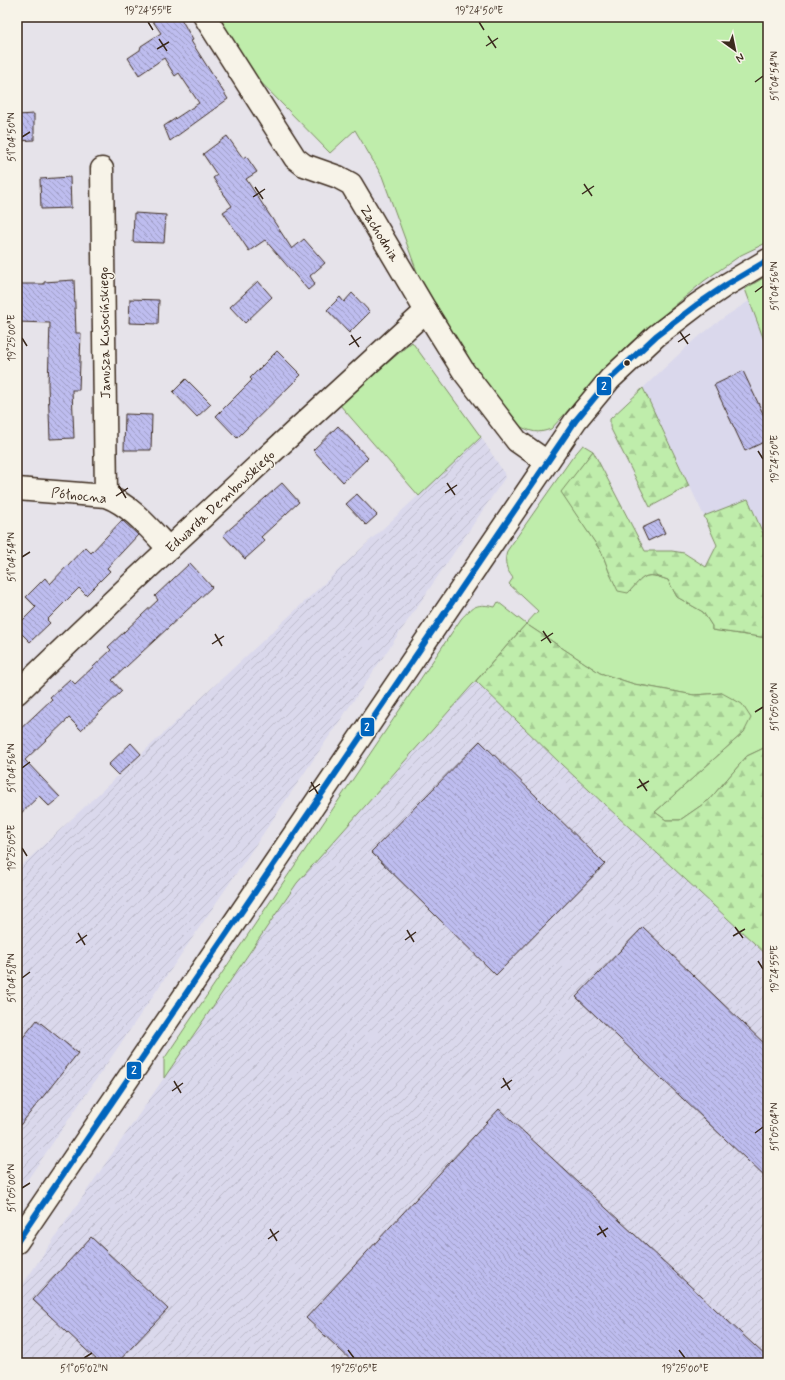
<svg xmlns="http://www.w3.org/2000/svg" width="785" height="1380" viewBox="0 0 785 1380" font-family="Mynerve,sans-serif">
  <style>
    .built { fill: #dad8ec }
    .industrial { fill: url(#industrial-furrows) }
    .green { fill: #bfedab; stroke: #7d8c64 }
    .forest { fill: url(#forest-firs); stroke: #7d8c64 }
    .building { fill: url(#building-back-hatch); stroke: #3b2a1e }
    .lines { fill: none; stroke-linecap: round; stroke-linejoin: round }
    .minor-casing { stroke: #3b2a1e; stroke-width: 25 }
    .tertiary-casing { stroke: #3b2a1e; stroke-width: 25 }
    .minor { stroke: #f7f3e8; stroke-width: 22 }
    .tertiary { stroke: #f7f3e8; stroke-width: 22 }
    .bus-1-casing { stroke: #f7f3e8; stroke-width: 9 }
    .bus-1 { stroke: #0065bd; stroke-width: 6 }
    .ticks { fill: none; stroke: #3b2a1e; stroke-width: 1.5 }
    .bus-dot { fill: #3b2a1e; stroke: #f7f3e8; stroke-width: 1.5 }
    .labels { text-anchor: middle; stroke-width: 3; stroke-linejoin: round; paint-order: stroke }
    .street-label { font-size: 14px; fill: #3b2a1e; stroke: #f7f3e8 }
    .line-badge { stroke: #f7f3e8; stroke-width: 1.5 }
    .badge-label { font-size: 11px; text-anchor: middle; font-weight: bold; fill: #fff }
    .neatline { fill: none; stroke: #3b2a1e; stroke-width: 1.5 }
    .ticks-label { font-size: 10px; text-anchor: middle; fill: #3b2a1e }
  </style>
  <defs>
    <pattern id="industrial-furrows" width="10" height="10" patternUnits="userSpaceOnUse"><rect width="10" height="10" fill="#dad8ec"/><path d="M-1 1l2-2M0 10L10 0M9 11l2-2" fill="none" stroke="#bcbaca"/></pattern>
    <pattern id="forest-firs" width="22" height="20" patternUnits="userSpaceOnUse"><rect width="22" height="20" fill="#bfedab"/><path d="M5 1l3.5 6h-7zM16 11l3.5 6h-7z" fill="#a5cb93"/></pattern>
    <pattern id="building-back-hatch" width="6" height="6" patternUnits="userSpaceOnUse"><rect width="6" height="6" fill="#bebdef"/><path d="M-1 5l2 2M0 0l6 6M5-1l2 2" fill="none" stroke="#9c9ac1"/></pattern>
  </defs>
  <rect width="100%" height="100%" fill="#e6e3ea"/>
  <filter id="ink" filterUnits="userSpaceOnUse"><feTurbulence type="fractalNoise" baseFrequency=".025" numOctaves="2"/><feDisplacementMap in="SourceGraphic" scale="8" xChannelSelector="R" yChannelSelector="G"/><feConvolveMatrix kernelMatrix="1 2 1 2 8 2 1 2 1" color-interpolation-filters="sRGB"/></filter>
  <g filter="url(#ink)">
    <polygon class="built" points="749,301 768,350 768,545 748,499 704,516 643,388 693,341 726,316"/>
    <g class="industrial">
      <polygon points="481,437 506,476 106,1065 17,1195 17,870"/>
      <polygon points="476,681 562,765 768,956 768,1363 17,1363 17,1293 297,883"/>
    </g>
    <g class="green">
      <path d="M213,17H768V242L741,255L704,281L628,345L551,429C537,434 532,432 519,426L470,366L420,280L382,176L355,130L330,153L241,62Z"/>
      <polygon points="768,275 768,332 764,340 745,289"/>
      <polygon points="412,342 481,437 419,496 339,404"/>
      <path d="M583,445L593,451L562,492L602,553L610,574L628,593C644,576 644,571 668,580L677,597L703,612L712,626V630L768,638V746L747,756L709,800L680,820H666L655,812L744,732L722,693L694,695L634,684L600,673L526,624L297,883L164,1078V1059L461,619C473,606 477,603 495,607L498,602L526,624L538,611L509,584L513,578C506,569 504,563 507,551L572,458Z"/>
    </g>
    <g class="forest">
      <polygon points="643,388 689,486 650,507 610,427 610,419"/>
      <path d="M593,451L645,551H672L684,553L706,567L717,545L704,516L748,499L768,545V638L712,630V626L703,612L677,597L668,580C644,571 644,576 628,593L618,591L610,574L602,553L561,492Z"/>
      <polygon points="526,624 600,673 634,684 694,695 722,693 742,704 751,718 744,732 655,812 666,820 680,820 709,800 747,756 768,746 768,956 562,765 476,681"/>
    </g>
    <g class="building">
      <polygon points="150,17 180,17 193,40 191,41 228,99 170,141 164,126 199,103 179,73 175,76 164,58 139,75 128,58 140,50 141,46 161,33"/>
      <polygon points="34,114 34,140 17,141 17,115"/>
      <polygon points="227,136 243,158 246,156 257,172 246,179 292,249 304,239 325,263 310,276 315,284 308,290 265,240 249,251 223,212 232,206 213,178 217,175 203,154"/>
      <polygon points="70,177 71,208 41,209 40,179"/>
      <polygon points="134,213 166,215 164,243 133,242"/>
      <polygon points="74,280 76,333 81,333 79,390 72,390 74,438 50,439 48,385 50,323 17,322 17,284 44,284 44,282"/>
      <polygon points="258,281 272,297 245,323 230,307"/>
      <polygon points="352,293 370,312 349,333 327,310 340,297 344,302"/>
      <polygon points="130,299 159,300 158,324 129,323"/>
      <polygon points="277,351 301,375 237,438 216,416 252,380 250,378"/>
      <polygon points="743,371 768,424 768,440 745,451 714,385"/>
      <polygon points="186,379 211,404 197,417 173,392"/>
      <polygon points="125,414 152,415 151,450 124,450"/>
      <polygon points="338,426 368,458 343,482 313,450"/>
      <polygon points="282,483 299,502 261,537 265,541 245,559 223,535"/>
      <polygon points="357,494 377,515 366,525 346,504"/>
      <polygon points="122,520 138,535 107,568 110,571 86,595 79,588 47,620 50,623 30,642 17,629 17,626 36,607 26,597 45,578 50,584 85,547 91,553"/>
      <polygon points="659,520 665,533 648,541 642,528"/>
      <polygon points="190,563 212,587 112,680 122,691 81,730 69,718 25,760 60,797 49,806 39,796 17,817 17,732 52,699 50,697 70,679 75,684 111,650 108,647 158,600 155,596"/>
      <polygon points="480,741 605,864 496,975 371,852"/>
      <polygon points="131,743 141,754 118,775 108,765"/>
      <polygon points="643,927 768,1047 768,1180 576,997"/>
      <polygon points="37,1020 78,1053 17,1129 17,1045"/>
      <polygon points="499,1109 768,1358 768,1363 354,1363 306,1318"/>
      <polygon points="91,1237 168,1309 117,1363 100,1363 33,1300"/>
    </g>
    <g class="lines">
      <defs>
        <g id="minor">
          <polyline points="205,17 295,158 304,165 338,177 351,184 426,311 464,372 517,441 547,462"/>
          <polyline points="102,169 106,496"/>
          <path d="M17,489L106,496C132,506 150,529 169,549"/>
          <path d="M17,693C151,563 288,437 426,311"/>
        </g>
        <polyline id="tertiary" points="17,1242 576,420 610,379 656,336 698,304 726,285 768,260"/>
      </defs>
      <use href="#minor" class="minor-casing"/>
      <use href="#tertiary" class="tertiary-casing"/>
      <use href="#minor" class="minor"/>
      <use href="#tertiary" class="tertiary"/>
      <defs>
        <polyline id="bus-1" points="17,1242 576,420 610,379 656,336 698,304 726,285 768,260"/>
      </defs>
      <use href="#bus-1" class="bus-1-casing"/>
      <use href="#bus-1" class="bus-1"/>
    </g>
  </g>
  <path class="ticks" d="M148,22L153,30M479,22L484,30M488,36L496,48M159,39L167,51M486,46L498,38M157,49L169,42M755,82L763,76M22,137L30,132M584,184L592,196M255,187L263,199M582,194L594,186M253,197L265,189M755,292L763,286M680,332L688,344M351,335L359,347M22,338L27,346M678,342L690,334M349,345L361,337M758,451L763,459M447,483L455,495M119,486L126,498M445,493L457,485M116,496L128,488M22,557L30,552M543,631L551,643M215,634L222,646M541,641L553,633M212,644L224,636M755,712L763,707M22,768L30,762M639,779L647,791M311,782L318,794M637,788L649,781M309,792L320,784M22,848L27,856M735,927L743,938M407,930L414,942M78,933L85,945M733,936L745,929M405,940L416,932M76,943L87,935M758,961L763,969M22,978L30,972M503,1078L510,1090M174,1081L181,1093M501,1088L512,1080M172,1091L183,1083M755,1133L763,1127M22,1188L30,1183M599,1226L606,1237M270,1229L277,1241M597,1235L608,1228M268,1239L279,1231M348,1350L354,1358M679,1350L685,1358M84,1358L92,1353"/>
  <circle class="bus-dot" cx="627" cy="363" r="3.5"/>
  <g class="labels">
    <g class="street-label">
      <text transform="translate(380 233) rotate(59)" y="5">Zachodnia</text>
      <text transform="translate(104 333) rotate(-91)" y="5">Janusza Kusocińskiego</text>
      <text transform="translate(79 495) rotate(6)" y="5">Północna</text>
      <text transform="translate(220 501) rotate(-43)" y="5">Edwarda Dembowskiego</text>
    </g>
  </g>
  <g class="line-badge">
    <rect x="596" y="376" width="16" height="20" rx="4" fill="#0065bd"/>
    <rect x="360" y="717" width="15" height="20" rx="4" fill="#0065bd"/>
    <rect x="126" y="1061" width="16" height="19" rx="4" fill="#0065bd"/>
  </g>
  <g class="badge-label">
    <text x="604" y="390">2</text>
    <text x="367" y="731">2</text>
    <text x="134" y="1074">2</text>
  </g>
  <rect width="785" height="1380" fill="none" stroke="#f7f3e8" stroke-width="44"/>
  <g transform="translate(735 50) rotate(147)" stroke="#f7f3e8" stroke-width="3" paint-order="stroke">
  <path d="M0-3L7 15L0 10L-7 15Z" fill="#3b2a1e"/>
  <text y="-6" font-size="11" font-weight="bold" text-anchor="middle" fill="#3b2a1e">N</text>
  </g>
  <rect x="22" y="22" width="741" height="1336" class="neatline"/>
  <g class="ticks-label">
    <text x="148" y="14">19°24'55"E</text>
    <text x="479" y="14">19°24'50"E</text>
    <text transform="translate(774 76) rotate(-90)" y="4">51°04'54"N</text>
    <text transform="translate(11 137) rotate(-90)" y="4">51°04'50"N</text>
    <text transform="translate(774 286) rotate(-90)" y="4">51°04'56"N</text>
    <text transform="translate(11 338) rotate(-90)" y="4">19°25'00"E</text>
    <text transform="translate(774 459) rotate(-90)" y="4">19°24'50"E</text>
    <text transform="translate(11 557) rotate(-90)" y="4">51°04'54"N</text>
    <text transform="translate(774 707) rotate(-90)" y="4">51°05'00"N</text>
    <text transform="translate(11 768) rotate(-90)" y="4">51°04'56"N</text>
    <text transform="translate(11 848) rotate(-90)" y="4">19°25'05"E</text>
    <text transform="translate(774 969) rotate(-90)" y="4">19°24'55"E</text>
    <text transform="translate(11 978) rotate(-90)" y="4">51°04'58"N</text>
    <text transform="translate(774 1127) rotate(-90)" y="4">51°05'04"N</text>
    <text transform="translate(11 1188) rotate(-90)" y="4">51°05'00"N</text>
    <text x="84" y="1372">51°05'02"N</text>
    <text x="354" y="1372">19°25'05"E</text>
    <text x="685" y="1372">19°25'00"E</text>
  </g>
</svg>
